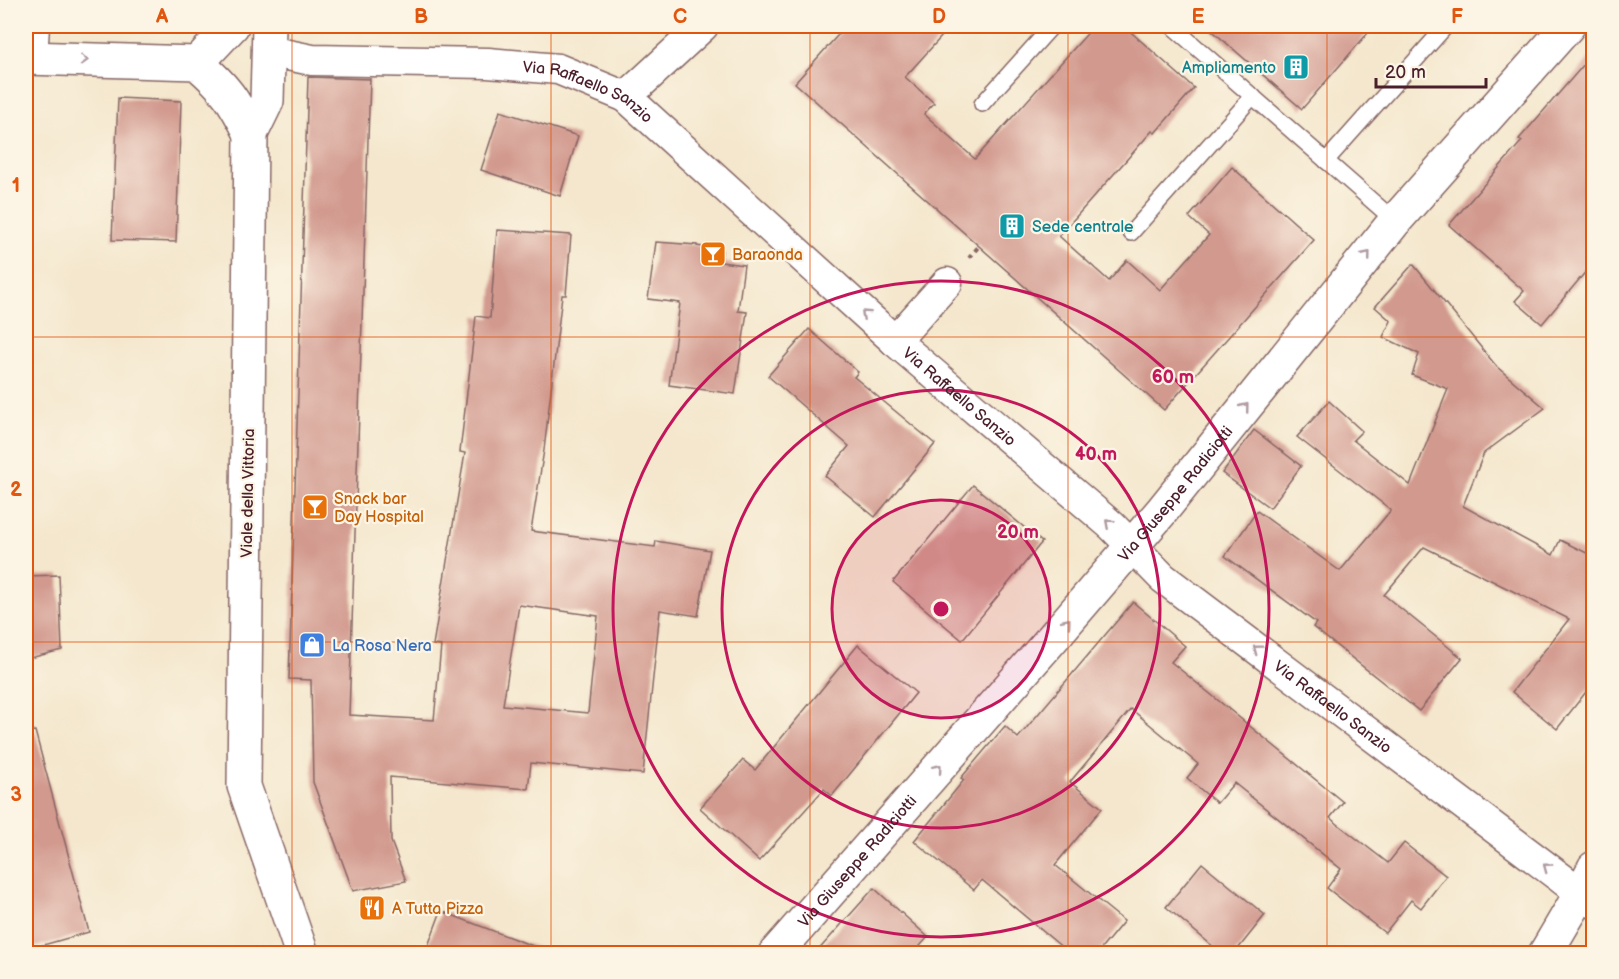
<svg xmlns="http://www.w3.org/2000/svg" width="1619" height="979" viewBox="0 0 1619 979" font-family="'Balsamiq Sans',sans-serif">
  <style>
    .building { fill: #d2998e; fill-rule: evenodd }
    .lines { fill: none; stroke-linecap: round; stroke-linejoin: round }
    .lane-casing { stroke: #866564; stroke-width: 18 }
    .street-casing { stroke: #866564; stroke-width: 33 }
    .secondary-casing { stroke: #866564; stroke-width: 36 }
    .path { stroke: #866564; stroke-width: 4; stroke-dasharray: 4.5 4.5; stroke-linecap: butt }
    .lane { stroke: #fff; stroke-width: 15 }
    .street { stroke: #fff; stroke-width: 30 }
    .secondary { stroke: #fff; stroke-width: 33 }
    .oneway { stroke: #ae9aa0 }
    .grid { fill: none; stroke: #e0560e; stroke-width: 1.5; stroke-opacity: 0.55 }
    .ring { fill: none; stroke: #c2185b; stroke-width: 3 }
    .labels { text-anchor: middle; stroke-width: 4.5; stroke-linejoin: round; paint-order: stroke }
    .culture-label { font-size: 16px; fill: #0d838f; stroke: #fcf5e5; text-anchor: end }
    .street-label { font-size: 16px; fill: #4a1f2b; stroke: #fcf5e5 }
    .food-label { font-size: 16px; fill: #c56008; stroke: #fcf5e5; text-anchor: start }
    .shop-label { font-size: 16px; fill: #366cbe; stroke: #fcf5e5; text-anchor: start }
    .centre { fill: #c2185b; stroke: #fcf5e5; stroke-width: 3 }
    .ring-label { font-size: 18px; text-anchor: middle; font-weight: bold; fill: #c2185b; stroke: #fcf5e5; stroke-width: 4.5; stroke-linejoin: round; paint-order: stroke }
    .neatline { fill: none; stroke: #e0560e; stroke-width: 2 }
    .grid-label { font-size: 20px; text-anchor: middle; font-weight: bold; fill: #e0560e }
  </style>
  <rect width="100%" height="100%" fill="#fcf5e5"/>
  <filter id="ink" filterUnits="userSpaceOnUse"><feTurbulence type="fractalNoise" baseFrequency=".0167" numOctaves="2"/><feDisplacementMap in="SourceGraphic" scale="12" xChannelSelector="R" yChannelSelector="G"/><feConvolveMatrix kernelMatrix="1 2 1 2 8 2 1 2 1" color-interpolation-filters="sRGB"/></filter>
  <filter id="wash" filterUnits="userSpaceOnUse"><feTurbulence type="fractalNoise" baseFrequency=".008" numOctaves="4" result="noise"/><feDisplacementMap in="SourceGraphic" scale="24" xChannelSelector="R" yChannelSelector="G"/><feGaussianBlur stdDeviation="1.35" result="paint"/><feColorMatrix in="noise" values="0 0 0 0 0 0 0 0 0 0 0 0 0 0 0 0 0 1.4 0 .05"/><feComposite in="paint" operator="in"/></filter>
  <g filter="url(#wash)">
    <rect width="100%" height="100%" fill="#f4e7cd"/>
    <g id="blocks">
      <g class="building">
        <polygon points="846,26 951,26 905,77 934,103 924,114 975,159 1094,26 1124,26 1194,88 1155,133 1152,131 1059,236 1109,281 1127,260 1160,290 1209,235 1189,217 1232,167 1314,240 1164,410 795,83"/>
        <polygon points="1207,26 1374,26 1302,109"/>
        <polygon points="1593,54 1593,263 1542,324 1515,301 1524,291 1449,225 1522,141 1519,139"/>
        <path d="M308,77L370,79L349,715L434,720L441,646L433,645L465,453L460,452L476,316L490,318L497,230L571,235L566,295H562L544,450L531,531L655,547L656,541L710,550L698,616L660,610L643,774L531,763L528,789L390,777L391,841L406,881L353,891L313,782L311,680L289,679ZM519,605L598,616L588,713L503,705Z"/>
        <polygon points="118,98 181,101 176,242 112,240"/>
        <polygon points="500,111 578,136 560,196 481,170"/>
        <polygon points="656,242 697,245 697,246 722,250 721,262 744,265 738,311 747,312 735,394 669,385 680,303 648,299"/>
        <polygon points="1413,264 1497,367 1545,408 1484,453 1463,506 1553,555 1560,540 1593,556 1593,683 1557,729 1512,692 1569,619 1424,547 1384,595 1462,658 1419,711 1313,627 1316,623 1225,556 1257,511 1340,571 1391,510 1297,437 1329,401 1362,431 1353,440 1410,485 1448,389 1412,375 1419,354 1383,337 1391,321 1375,307"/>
        <polygon points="809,329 858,372 854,377 935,444 875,517 825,476 849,446 768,376"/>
        <polygon points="1254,430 1301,466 1270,508 1222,473"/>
        <polygon points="973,485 1042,542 962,640 893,582"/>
        <polygon points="59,575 62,650 26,659 26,576"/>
        <polygon points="1133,602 1185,646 1171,662 1343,802 1330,818 1388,863 1404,843 1446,876 1421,908 1411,900 1385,933 1327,888 1341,869 1234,783 1217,803 1187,778 1198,764 1131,709 1070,782 1102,808 1055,865 1124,921 1097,954 1070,954 982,880 974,890 914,841 964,780 961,778 1005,726 1018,738"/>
        <polygon points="858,645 916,693 832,796 824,789 759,861 700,808 743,760 755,770"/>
        <polygon points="35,731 89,932 26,950 26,732"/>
        <polygon points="1202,863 1265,915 1234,954 1222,954 1166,907"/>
        <polygon points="874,888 928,937 913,954 815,954"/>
        <polygon points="441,911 546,951 545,954 425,954"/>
      </g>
    </g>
  </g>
  <g filter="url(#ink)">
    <use href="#blocks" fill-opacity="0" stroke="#866564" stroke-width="1.5"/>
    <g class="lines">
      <defs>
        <g id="lane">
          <polyline points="1172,26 1395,221"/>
          <polyline points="982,104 1052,26"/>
          <polyline points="1326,161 1446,26"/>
          <polyline points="1131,233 1253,96"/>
        </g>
        <g id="street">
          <path id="s1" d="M268,51L312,60L488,63L558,69L626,97L895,341L1112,526L1163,578L1594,903"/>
          <polyline points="32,58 34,26"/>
          <polyline points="626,97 703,26"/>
          <polyline points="895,341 947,283"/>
        </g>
        <g id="secondary">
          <polyline points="269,26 267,101 251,134 244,786 302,954"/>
          <path d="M26,58L197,63C226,88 234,100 251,134"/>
          <polyline points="197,63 232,26"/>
          <path id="s2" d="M775,954L1051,640L1161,512L1395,221L1568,26"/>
          <polyline points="1545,954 1581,893 1594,868"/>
        </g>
      </defs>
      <use href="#lane" class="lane-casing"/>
      <use href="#street" class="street-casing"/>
      <use href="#secondary" class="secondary-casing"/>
      <polyline class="path" points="969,258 979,246"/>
      <use href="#lane" class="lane"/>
      <use href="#street" class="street"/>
      <use href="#secondary" class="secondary"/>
    </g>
    <defs><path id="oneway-chevron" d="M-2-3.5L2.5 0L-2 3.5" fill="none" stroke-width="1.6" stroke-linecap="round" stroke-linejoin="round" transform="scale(1.5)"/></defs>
    <g class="oneway">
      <use href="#oneway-chevron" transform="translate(84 60) rotate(2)"/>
      <use href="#oneway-chevron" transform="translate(1367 255) rotate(-51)"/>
      <use href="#oneway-chevron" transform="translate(865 314) rotate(-138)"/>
      <use href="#oneway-chevron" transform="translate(1245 407) rotate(-51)"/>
      <use href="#oneway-chevron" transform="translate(1109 523) rotate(-138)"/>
      <use href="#oneway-chevron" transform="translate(1067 622) rotate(-50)"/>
      <use href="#oneway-chevron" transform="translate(1257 649) rotate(-143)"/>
      <use href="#oneway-chevron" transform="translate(938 768) rotate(-49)"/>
      <use href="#oneway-chevron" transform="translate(1547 867) rotate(-143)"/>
    </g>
  </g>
  <path class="grid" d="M292,26V954M551,26V954M810,26V954M1068,26V954M1327,26V954M26,337H1594M26,642H1594"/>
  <circle cx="941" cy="609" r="109" fill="#c2185b" fill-opacity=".12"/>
  <g class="ring">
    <circle cx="941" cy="609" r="109"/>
    <circle cx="941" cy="609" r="219"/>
    <circle cx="941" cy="609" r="328"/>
  </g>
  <defs>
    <symbol id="building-square" viewBox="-11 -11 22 22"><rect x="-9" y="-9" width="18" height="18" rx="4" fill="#0f9aa8" stroke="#fcf5e5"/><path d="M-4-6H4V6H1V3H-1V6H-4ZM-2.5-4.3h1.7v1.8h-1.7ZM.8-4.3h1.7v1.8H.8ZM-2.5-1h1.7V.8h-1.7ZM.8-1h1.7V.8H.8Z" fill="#fff"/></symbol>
    <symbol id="bar-square" viewBox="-11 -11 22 22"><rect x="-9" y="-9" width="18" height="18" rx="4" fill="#e8710a" stroke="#fcf5e5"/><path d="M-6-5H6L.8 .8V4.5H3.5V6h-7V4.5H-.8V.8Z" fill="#fff"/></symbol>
    <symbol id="shop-square" viewBox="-11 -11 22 22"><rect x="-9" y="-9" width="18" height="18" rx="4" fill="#3f7fe0" stroke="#fcf5e5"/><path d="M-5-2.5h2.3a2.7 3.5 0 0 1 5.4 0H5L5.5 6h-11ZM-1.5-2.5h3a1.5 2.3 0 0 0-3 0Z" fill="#fff"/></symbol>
    <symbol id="restaurant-square" viewBox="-11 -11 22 22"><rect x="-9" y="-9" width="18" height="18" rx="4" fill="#e8710a" stroke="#fcf5e5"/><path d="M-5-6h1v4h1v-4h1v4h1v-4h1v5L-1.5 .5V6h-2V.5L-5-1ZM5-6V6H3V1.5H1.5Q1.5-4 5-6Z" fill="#fff"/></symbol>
  </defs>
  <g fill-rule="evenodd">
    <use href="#building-square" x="1281" y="52" width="30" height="30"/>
    <use href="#building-square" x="997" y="211" width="30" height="30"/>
    <use href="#bar-square" x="698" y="239" width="30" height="30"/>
    <use href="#bar-square" x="300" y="492" width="30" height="30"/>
    <use href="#shop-square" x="297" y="630" width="30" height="30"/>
    <use href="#restaurant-square" x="357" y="893" width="30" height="30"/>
  </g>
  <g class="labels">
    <g class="culture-label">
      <text x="1276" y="73">Ampliamento</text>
      <text x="1032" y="232" text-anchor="start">Sede centrale</text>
    </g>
    <g class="street-label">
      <text dy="6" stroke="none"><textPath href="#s1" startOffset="327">Via Raffaello Sanzio</textPath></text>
      <text dy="6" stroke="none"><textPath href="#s1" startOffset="813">Via Raffaello Sanzio</textPath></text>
      <text transform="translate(247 493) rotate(-89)" y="6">Viale della Vittoria</text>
      <text dy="6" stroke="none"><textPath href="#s2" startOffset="610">Via Giuseppe Radiciotti</textPath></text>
      <text dy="6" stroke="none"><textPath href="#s1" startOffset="1299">Via Raffaello Sanzio</textPath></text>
      <text dy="6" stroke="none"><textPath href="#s2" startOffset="124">Via Giuseppe Radiciotti</textPath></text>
    </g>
    <g class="food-label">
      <text x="732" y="260">Baraonda</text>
      <text x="334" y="504">Snack bar<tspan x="334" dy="18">Day Hospital</tspan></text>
      <text x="392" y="914">A Tutta Pizza</text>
    </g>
    <g class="shop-label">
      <text x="332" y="651">La Rosa Nera</text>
    </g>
  </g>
  <circle cx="941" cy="609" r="9" class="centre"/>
  <g class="ring-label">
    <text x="1173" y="383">60 m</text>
    <text x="1096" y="460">40 m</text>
    <text x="1018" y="538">20 m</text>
  </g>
  <rect width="1619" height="979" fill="none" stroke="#fcf5e5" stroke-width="66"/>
  <path d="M1376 78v9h110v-9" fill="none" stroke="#4a1f2b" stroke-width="3"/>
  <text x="1385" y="78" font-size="18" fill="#4a1f2b" stroke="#fcf5e5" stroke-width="4.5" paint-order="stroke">20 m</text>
  <rect x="33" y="33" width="1553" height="913" class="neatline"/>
  <g class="grid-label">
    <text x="162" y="23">A</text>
    <text x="421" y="23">B</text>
    <text x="680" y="23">C</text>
    <text x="939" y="23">D</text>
    <text x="1198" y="23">E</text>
    <text x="1457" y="23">F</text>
    <text x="16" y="192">1</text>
    <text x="16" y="496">2</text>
    <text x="16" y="801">3</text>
  </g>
</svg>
